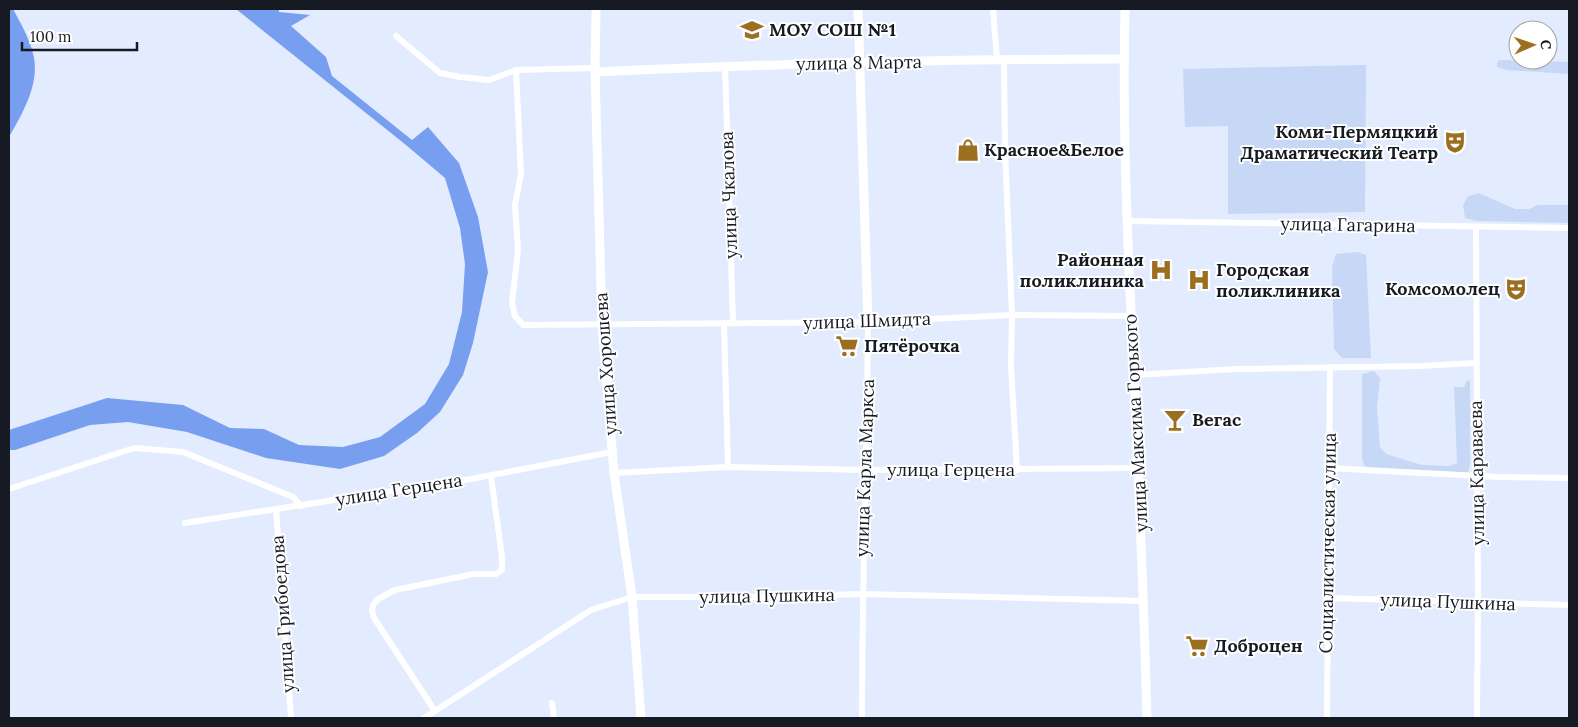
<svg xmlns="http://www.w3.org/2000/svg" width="1578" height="727" viewBox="0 0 1578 727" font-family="Lora,serif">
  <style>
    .green { fill: #c7d7f6 }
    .water { fill: #789eef }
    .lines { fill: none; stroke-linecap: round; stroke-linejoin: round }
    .street { stroke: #fff; stroke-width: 6 }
    .secondary { stroke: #fff; stroke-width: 9 }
    .labels { text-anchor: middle; stroke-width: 4; stroke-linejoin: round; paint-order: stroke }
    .poi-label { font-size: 18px; font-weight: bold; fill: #161a22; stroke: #fff; text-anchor: start }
    .street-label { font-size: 18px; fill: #161a22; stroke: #fff }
  </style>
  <rect width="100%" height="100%" fill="#e2ecfe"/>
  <g class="green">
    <polygon points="1499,60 1569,62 1569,74 1507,70 1497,67 1497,63"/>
    <polygon points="1366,65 1365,212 1228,214 1228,126 1185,127 1183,69"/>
    <polygon points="1479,193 1515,209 1529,209 1537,205 1569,205 1569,223 1476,221 1465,218 1463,205 1468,196"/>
    <polygon points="1358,252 1366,255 1371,358 1342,358 1334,349 1332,267 1336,254"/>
    <polygon points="1374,371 1380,378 1377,407 1380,447 1386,454 1422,465 1450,466 1457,463 1454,387 1464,387 1466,382 1470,380 1470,463 1468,474 1369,469 1364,465 1362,458 1362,374"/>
  </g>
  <g class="water">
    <path d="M9,9H13C21,24 31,41 34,58C39,86 22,114 9,137Z"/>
    <polygon points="236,9 279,9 279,12 310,15 291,26 326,57 332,76 412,140 428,127 459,163 478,217 488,272 473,343 463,375 440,412 417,433 384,456 340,469 266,458 187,432 128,422 90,425 15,450 9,450 9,430 107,398 183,405 230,428 264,429 299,445 343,447 380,437 425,404 449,364 462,312 465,264 460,228 445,178 406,145"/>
  </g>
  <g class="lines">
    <g class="street">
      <polyline points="993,9 997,59"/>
      <polyline points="396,36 440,73 460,77 489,80 516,70 595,68"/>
      <polyline points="1004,59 1005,151 1012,315 1011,366 1017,470"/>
      <polyline points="725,66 733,323"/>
      <polyline points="516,70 521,174 515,205 518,250 512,303 515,316 523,325 868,322 1012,315 1131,316"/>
      <polyline points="1127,221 1569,228"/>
      <polyline points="1476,227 1478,602 1477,718"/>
      <polyline points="724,323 728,467"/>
      <polyline points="1134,375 1236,369 1420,366 1476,363"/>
      <polyline points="1328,468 1499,477 1569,478"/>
      <polyline points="614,473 728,467 867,470 1138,468"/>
      <polyline points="9,489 134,448 183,452 293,497 301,506"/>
      <polyline points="276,509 291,718"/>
      <polyline points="185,523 471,479 612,452"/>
      <polyline points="1327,598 1569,605"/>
      <polyline points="552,703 554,718"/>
      <polyline points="435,711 374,618 372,611 373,605 378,599 395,590 474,574 496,574 502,570 502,557 491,476"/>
      <polyline points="424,718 591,610 632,597 758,597 862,594 1144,601"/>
      <path d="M862,718C862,586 867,454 868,322"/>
      <polyline points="1327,718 1330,367"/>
    </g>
    <g class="secondary">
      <polyline points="596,9 595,72 602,324 614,473 632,597 641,718"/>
      <polyline points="858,9 868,322"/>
      <path d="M1125,9C1122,131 1128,253 1134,375C1139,489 1144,604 1147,718"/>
      <path d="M595,72C771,64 947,59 1124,59"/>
    </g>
  </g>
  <defs>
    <symbol id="school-bare" viewBox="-9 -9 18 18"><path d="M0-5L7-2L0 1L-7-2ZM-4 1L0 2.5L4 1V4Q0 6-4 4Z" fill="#9c6e1f" stroke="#fff" stroke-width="2.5" paint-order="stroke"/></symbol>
    <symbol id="theatre-bare" viewBox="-9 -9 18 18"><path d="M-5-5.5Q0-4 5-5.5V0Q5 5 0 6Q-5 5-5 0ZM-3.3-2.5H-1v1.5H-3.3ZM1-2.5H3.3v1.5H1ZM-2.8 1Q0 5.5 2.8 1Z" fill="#9c6e1f" stroke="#fff" stroke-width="2.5" paint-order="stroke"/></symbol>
    <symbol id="shop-bare" viewBox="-9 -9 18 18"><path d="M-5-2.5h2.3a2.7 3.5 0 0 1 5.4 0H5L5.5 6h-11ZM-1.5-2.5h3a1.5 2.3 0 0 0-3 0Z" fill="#9c6e1f" stroke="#fff" stroke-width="2.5" paint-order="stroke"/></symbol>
    <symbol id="hospital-bare" viewBox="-9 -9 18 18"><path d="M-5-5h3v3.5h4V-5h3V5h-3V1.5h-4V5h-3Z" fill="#9c6e1f" stroke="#fff" stroke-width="2.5" paint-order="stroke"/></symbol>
    <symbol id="supermarket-bare" viewBox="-9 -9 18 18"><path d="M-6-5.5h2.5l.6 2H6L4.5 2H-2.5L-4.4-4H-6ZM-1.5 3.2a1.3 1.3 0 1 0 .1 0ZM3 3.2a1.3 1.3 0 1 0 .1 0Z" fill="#9c6e1f" stroke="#fff" stroke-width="2.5" paint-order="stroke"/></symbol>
    <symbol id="bar-bare" viewBox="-9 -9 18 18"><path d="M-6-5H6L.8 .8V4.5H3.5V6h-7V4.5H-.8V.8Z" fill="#9c6e1f" stroke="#fff" stroke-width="2.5" paint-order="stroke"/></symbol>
  </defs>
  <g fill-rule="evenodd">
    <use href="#school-bare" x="736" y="14" width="32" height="32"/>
    <use href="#theatre-bare" x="1439" y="126" width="32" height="32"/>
    <use href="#shop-bare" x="952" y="134" width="32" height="32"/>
    <use href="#hospital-bare" x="1145" y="254" width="32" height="32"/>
    <use href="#hospital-bare" x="1183" y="264" width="32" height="32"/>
    <use href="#theatre-bare" x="1500" y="273" width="32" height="32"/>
    <use href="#supermarket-bare" x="831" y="330" width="32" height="32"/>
    <use href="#bar-bare" x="1159" y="404" width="32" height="32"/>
    <use href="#supermarket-bare" x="1181" y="630" width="32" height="32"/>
  </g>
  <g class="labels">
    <g class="poi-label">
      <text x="769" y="36">МОУ СОШ №1</text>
      <text x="1438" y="138" text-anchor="end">Коми-Пермяцкий<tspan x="1438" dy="21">Драматический Театр</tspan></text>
      <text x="984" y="156">Красное&amp;Белое</text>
      <text x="1144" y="266" text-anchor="end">Районная<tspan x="1144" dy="21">поликлиника</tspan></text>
      <text x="1216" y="276">Городская<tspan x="1216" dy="21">поликлиника</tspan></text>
      <text x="1500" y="295" text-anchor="end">Комсомолец</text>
      <text x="864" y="352">Пятёрочка</text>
      <text x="1192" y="426">Вегас</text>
      <text x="1214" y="652">Доброцен</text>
    </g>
    <g class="street-label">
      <text transform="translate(859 63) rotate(-1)" y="6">улица 8 Марта</text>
      <text transform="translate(729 195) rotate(-92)" y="6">улица Чкалова</text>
      <text transform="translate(1348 225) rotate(1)" y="6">улица Гагарина</text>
      <text transform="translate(867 321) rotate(-2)" y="6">улица Шмидта</text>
      <text transform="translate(606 364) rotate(-94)" y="6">улица Хорошева</text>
      <text transform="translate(1136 423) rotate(-93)" y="6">улица Максима Горького</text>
      <text transform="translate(865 468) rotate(-88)" y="6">улица Карла Маркса</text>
      <text x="951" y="476">улица Герцена</text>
      <text transform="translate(1477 473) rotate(-91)" y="6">улица Караваева</text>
      <text transform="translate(399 490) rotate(-9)" y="6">улица Герцена</text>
      <text transform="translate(1328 543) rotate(-89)" y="6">Социалистическая улица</text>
      <text transform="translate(767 596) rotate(-1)" y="6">улица Пушкина</text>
      <text transform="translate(1448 602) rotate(2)" y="6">улица Пушкина</text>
      <text transform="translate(283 614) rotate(-94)" y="6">улица Грибоедова</text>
    </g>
  </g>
  <rect width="1578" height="727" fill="none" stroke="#161a22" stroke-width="20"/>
  <g transform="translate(1533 45) rotate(88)"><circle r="24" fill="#ffffff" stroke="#a2a3a7"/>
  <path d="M0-4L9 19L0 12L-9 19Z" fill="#9c6e1f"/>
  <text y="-8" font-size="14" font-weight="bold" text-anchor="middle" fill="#161a22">С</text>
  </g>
  <path d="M22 42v8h115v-8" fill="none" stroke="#161a22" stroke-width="2.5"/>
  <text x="30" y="42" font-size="15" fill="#161a22" stroke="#ffffff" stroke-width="4" paint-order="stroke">100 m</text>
</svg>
